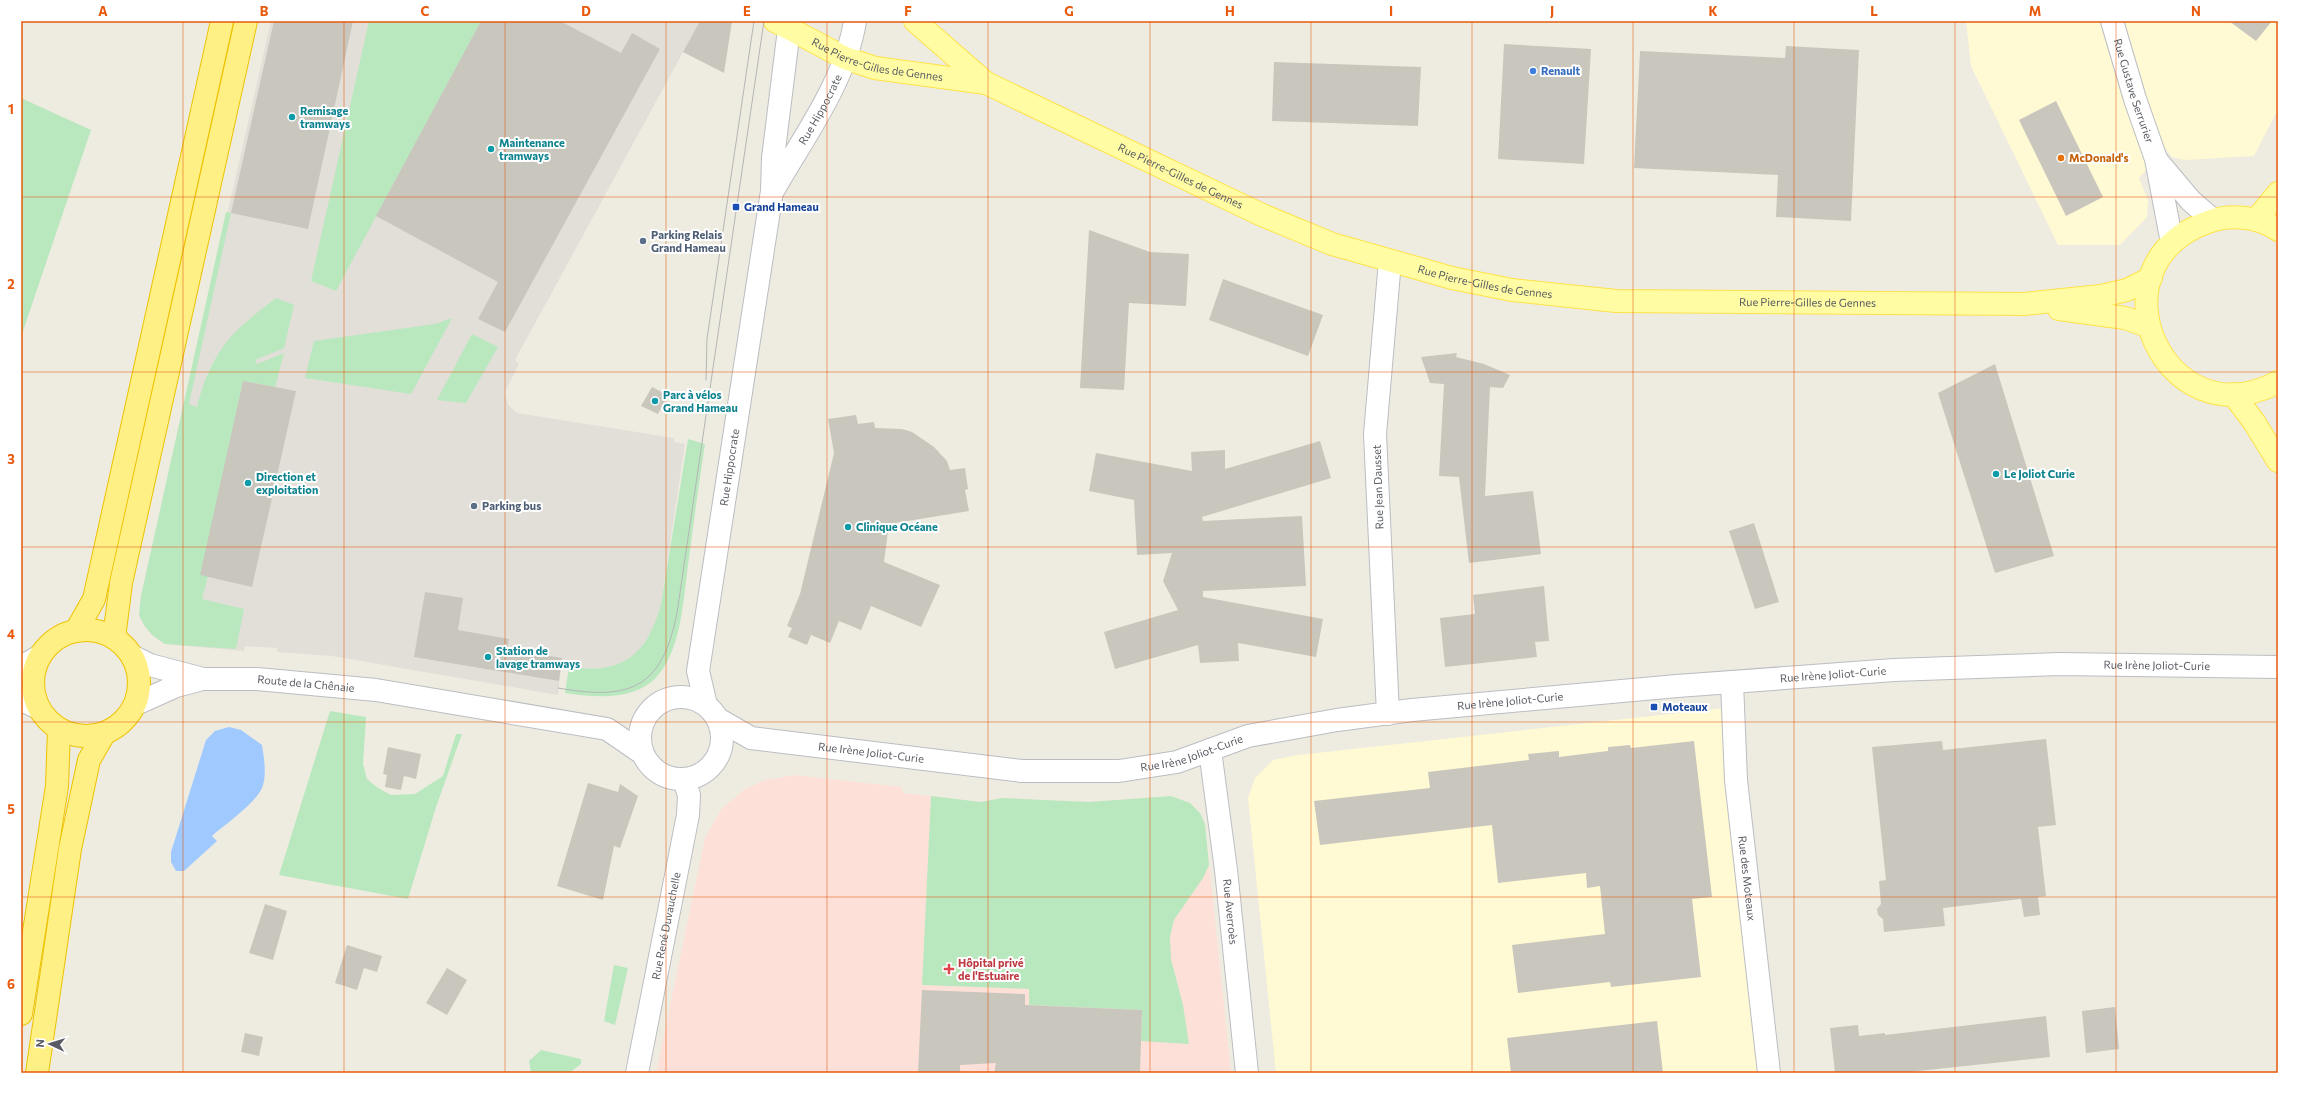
<svg xmlns="http://www.w3.org/2000/svg" width="2299" height="1094" viewBox="0 0 2299 1094" font-family="Commissioner,sans-serif">
  <style>
    .commercial { fill: #fffad4 }
    .industrial { fill: #e1dfd8 }
    .medical { fill: #fde1d9 }
    .green { fill: #b9e8bf }
    .water { fill: #9fc9ff }
    .building { fill: #c9c6bd }
    .lines { fill: none; stroke-linecap: round; stroke-linejoin: round }
    .minor-casing { stroke: #bbbdc3; stroke-width: 24 }
    .major-casing { stroke: #fee248; stroke-width: 24 }
    .highway-casing { stroke: #eec200; stroke-width: 24 }
    .minor { stroke: #fff; stroke-width: 22 }
    .major { stroke: #fffca4; stroke-width: 22 }
    .highway { stroke: #fff086; stroke-width: 22 }
    .tram { stroke: #b4b5b6; stroke-width: 1 }
    .grid { fill: none; stroke: #e8590c; stroke-width: 1; stroke-opacity: 0.55 }
    .shop-dot { fill: #3f7fe0; stroke: #fff; stroke-width: 1.5 }
    .culture-dot { fill: #0f9aa8; stroke: #fff; stroke-width: 1.5 }
    .food-dot { fill: #e8710a; stroke: #fff; stroke-width: 1.5 }
    .transit-dot { fill: #1a4fb4; stroke: #fff; stroke-width: 1.5 }
    .service-dot { fill: #5c6f8a; stroke: #fff; stroke-width: 1.5 }
    .health-dot { fill: #e0444e; stroke: #fff; stroke-width: 1.5 }
    .labels { text-anchor: middle; stroke-width: 4; stroke-linejoin: round; paint-order: stroke }
    .street-label { font-size: 11px; fill: #595c63; stroke: #fff }
    .shop-label { font-size: 11px; font-weight: bold; fill: #366cbe; stroke: #fff; text-anchor: start }
    .culture-label { font-size: 11px; font-weight: bold; fill: #0d838f; stroke: #fff; text-anchor: start }
    .food-label { font-size: 11px; font-weight: bold; fill: #c56008; stroke: #fff; text-anchor: start }
    .transit-label { font-size: 11px; font-weight: bold; fill: #164399; stroke: #fff; text-anchor: start }
    .service-label { font-size: 11px; font-weight: bold; fill: #4e5e75; stroke: #fff; text-anchor: start }
    .health-label { font-size: 11px; font-weight: bold; fill: #be3a42; stroke: #fff; text-anchor: start }
    .neatline { fill: none; stroke: #e8590c; stroke-width: 1.5 }
    .grid-label { font-size: 13px; text-anchor: middle; font-weight: bold; fill: #e8590c }
  </style>
  <rect width="100%" height="100%" fill="#eeece0"/>
  <g class="commercial">
    <polygon points="1966,21 2278,21 2278,109 2254,156 2184,160 2172,157 2165,148 2139,178 2148,200 2147,217 2120,245 2058,245 1971,66"/>
    <polygon points="1725,708 1781,1073 1276,1073 1248,798 1255,778 1273,760 1298,755"/>
  </g>
  <polygon class="industrial" points="271,21 700,21 515,360 519,364 505,392 508,405 517,413 674,438 674,442 685,444 661,604 655,626 639,651 626,661 608,668 588,670 561,666 558,695 332,656 277,652 277,648 245,646 244,651 165,644 152,635 144,625 139,615 141,596"/>
  <polygon class="medical" points="795,775 902,787 903,793 981,802 1002,798 1089,802 1171,796 1190,803 1200,813 1205,824 1231,1073 656,1073 705,838 722,808 745,789 765,780"/>
  <g class="green">
    <polygon points="369,21 481,21 336,291 311,281"/>
    <polygon points="21,98 91,130 21,337"/>
    <path d="M226,212L231,213L189,404L197,407C205,374 219,345 245,323C255,314 266,306 276,298L294,305L284,348L255,360L257,364L284,353L275,387L243,381L201,574L208,576L202,599L244,609L236,649L165,644L152,635L144,625L139,615L141,596Z"/>
    <polygon points="452,318 411,394 305,378 314,341 435,324"/>
    <polygon points="472,334 498,347 466,403 437,400"/>
    <path d="M688,439L705,444C699,482 694,520 689,558C683,596 683,644 659,674C638,701 595,698 565,693L569,667C623,675 647,655 661,604Z"/>
    <polygon points="330,711 366,717 363,764 367,779 378,788 391,795 415,794 443,776 456,734 462,734 436,807 408,899 279,875"/>
    <polygon points="931,796 981,802 1002,798 1089,802 1171,796 1190,803 1200,813 1205,824 1209,865 1203,878 1174,920 1170,937 1171,959 1183,1005 1189,1044 1141,1041 1142,1010 1029,1005 1029,989 922,985"/>
    <polygon points="614,965 628,968 615,1025 604,1021"/>
    <polygon points="541,1050 581,1059 581,1064 569,1073 531,1073 529,1061"/>
  </g>
  <path class="water" d="M229,727L241,730L262,745C264,757 267,776 262,788C255,804 225,824 212,836L217,841L184,871H176L171,862V852L206,740L215,731Z"/>
  <g class="building">
    <polygon points="274,21 353,21 308,229 231,213"/>
    <polygon points="481,21 560,21 621,53 632,33 660,49 505,332 478,319 498,282 376,216"/>
    <polygon points="700,21 732,21 724,73 683,52"/>
    <polygon points="2229,21 2272,21 2256,41"/>
    <polygon points="1504,44 1591,49 1584,164 1498,159"/>
    <polygon points="1786,46 1859,50 1851,221 1776,217 1778,175 1634,168 1640,51 1785,58"/>
    <polygon points="1274,62 1421,67 1418,126 1272,121"/>
    <polygon points="2056,101 2103,197 2066,216 2019,120"/>
    <polygon points="1089,230 1150,252 1189,254 1186,306 1129,303 1124,390 1080,388"/>
    <polygon points="1223,279 1323,315 1308,356 1209,320"/>
    <polygon points="1457,353 1456,357 1484,364 1510,375 1503,388 1490,387 1485,496 1533,491 1541,554 1469,563 1459,477 1439,476 1444,384 1430,383 1421,357"/>
    <polygon points="1995,364 2054,556 1995,573 1938,393"/>
    <polygon points="243,381 296,391 252,587 200,575"/>
    <polygon points="652,387 668,395 658,414 641,406"/>
    <polygon points="856,415 858,424 874,422 875,428 902,429 912,432 934,447 947,461 950,470 965,468 968,489 965,490 969,511 889,524 884,562 940,585 921,627 871,606 861,630 839,621 830,643 811,635 807,645 788,637 792,628 787,626 800,594 834,453 828,419"/>
    <polygon points="1320,441 1331,478 1202,517 1203,521 1302,516 1306,586 1203,591 1203,597 1323,619 1316,657 1238,643 1239,661 1200,663 1198,645 1115,669 1104,632 1178,610 1163,581 1172,553 1137,555 1134,500 1089,491 1096,453 1192,471 1191,452 1225,450 1225,469"/>
    <polygon points="1754,523 1779,602 1755,609 1729,531"/>
    <polygon points="1544,586 1549,641 1535,642 1537,657 1445,667 1440,618 1475,614 1473,595"/>
    <polygon points="425,592 463,598 458,630 509,639 507,649 562,658 559,681 414,657"/>
    <polygon points="2046,739 2056,825 2038,827 2046,896 2038,897 2040,915 2024,917 2021,899 1943,908 1945,926 1884,932 1883,919 1878,915 1877,909 1881,904 1879,881 1886,880 1872,747 1942,741 1943,750"/>
    <polygon points="1694,741 1712,897 1692,899 1701,977 1611,987 1610,982 1518,993 1512,945 1605,934 1600,886 1587,888 1586,873 1498,883 1492,825 1320,845 1314,801 1430,788 1428,772 1529,760 1528,754 1559,751 1559,757 1608,751 1608,747 1630,745 1631,748"/>
    <polygon points="388,747 421,754 416,779 404,776 401,790 385,787 387,775 383,774"/>
    <polygon points="588,783 618,792 620,784 638,796 620,848 614,846 603,900 557,886"/>
    <polygon points="265,904 287,911 273,960 249,953"/>
    <polygon points="347,945 382,956 377,972 364,968 357,990 335,983"/>
    <polygon points="447,968 467,980 447,1015 426,1003"/>
    <polygon points="922,990 1025,994 1025,1005 1142,1010 1140,1073 994,1073 996,1063 960,1065 960,1073 918,1073"/>
    <polygon points="2115,1007 2119,1049 2086,1053 2082,1011"/>
    <polygon points="2046,1016 2050,1057 1899,1073 1835,1073 1830,1028 1858,1025 1859,1036 1885,1033 1885,1035"/>
    <polygon points="1657,1021 1663,1073 1511,1073 1507,1038"/>
    <polygon points="245,1033 263,1037 259,1056 241,1052"/>
  </g>
  <g class="lines">
    <defs>
      <g id="minor">
        <path id="s1" d="M2112,21L2135,99L2156,159L2172,243"/>
        <polyline points="2158,162 2191,201 2213,220"/>
        <path id="s2" d="M774,189C803,138 846,80 855,21"/>
        <path id="s3" d="M132,656L150,665L203,679H257L376,690L607,729L642,753"/>
        <polyline points="21,667 40,656"/>
        <path id="s4" d="M1732,683L1736,780L1769,1073"/>
        <circle cx="681" cy="738" r="41"/>
        <polyline points="21,700 39,708"/>
        <polyline points="136,704 176,686 199,680"/>
        <path id="s5" d="M706,705L698,671L772,191L773,158L790,21"/>
        <polyline points="1388,714 1375,434 1390,261"/>
        <path id="s6" d="M718,719L751,738L1022,771H1119L1177,762L1248,736L1337,720L1412,710L1677,686L1894,670L2059,664L2278,667"/>
        <path id="s7" d="M1210,750L1226,870L1247,1073"/>
        <path id="s8" d="M637,1073L688,815L689,795L684,780"/>
      </g>
      <g id="major">
        <path id="s9" d="M775,21L845,58L875,68L986,83"/>
        <path id="s10" d="M915,21L986,83L1262,215L1332,244L1452,278L1512,290L1616,301L2024,304L2101,296L2127,290L2151,278"/>
        <polyline points="2256,220 2278,193"/>
        <path d="M2278,230C2259,216 2229,214 2208,222C2086,265 2164,443 2278,382"/>
        <polyline points="2059,309 2125,318 2148,326"/>
        <polyline points="2233,394 2254,422 2278,461"/>
      </g>
      <g id="highway">
        <circle cx="86" cy="683" r="53"/>
        <polyline points="76,631 94,599 222,21"/>
        <polyline points="114,638 121,583 246,21"/>
        <polyline points="21,1014 57,786 59,730"/>
        <polyline points="37,1073 70,849 89,760 104,734"/>
      </g>
    </defs>
    <use href="#minor" class="minor-casing"/>
    <use href="#major" class="major-casing"/>
    <use href="#highway" class="highway-casing"/>
    <use href="#minor" class="minor"/>
    <use href="#major" class="major"/>
    <use href="#highway" class="highway"/>
    <g class="tram">
      <polyline points="706,380 707,339 754,21"/>
      <path d="M558,688C631,701 662,688 677,613L764,21"/>
    </g>
  </g>
  <path class="grid" d="M183,21V1073M344,21V1073M505,21V1073M666,21V1073M827,21V1073M988,21V1073M1150,21V1073M1311,21V1073M1472,21V1073M1633,21V1073M1794,21V1073M1955,21V1073M2116,21V1073M21,197H2278M21,372H2278M21,547H2278M21,722H2278M21,897H2278"/>
  <circle class="shop-dot" cx="1533" cy="71" r="4"/>
  <g class="culture-dot">
    <circle cx="292" cy="117" r="4"/>
    <circle cx="491" cy="149" r="4"/>
    <circle cx="655" cy="401" r="4"/>
    <circle cx="1996" cy="474" r="4"/>
    <circle cx="248" cy="483" r="4"/>
    <circle cx="848" cy="527" r="4"/>
    <circle cx="488" cy="657" r="4"/>
  </g>
  <circle class="food-dot" cx="2061" cy="158" r="4"/>
  <g class="transit-dot">
    <rect x="732" y="203" width="8" height="8" rx="2"/>
    <rect x="1650" y="703" width="8" height="8" rx="2"/>
  </g>
  <g class="service-dot">
    <circle cx="643" cy="241" r="4"/>
    <circle cx="474" cy="506" r="4"/>
  </g>
  <path class="health-dot" d="M947 963h4v4h4v4h-4v4h-4v-4h-4v-4h4z"/>
  <g class="labels">
    <g class="street-label">
      <text dy="4" stroke="none"><textPath href="#s9" startOffset="111">Rue Pierre-Gilles de Gennes</textPath></text>
      <text dy="4" stroke="none"><textPath href="#s1" startOffset="73">Rue Gustave Serrurier</textPath></text>
      <text dy="4" stroke="none"><textPath href="#s2" startOffset="92">Rue Hippocrate</textPath></text>
      <text dy="4" stroke="none"><textPath href="#s10" startOffset="310">Rue Pierre-Gilles de Gennes</textPath></text>
      <text dy="4" stroke="none"><textPath href="#s10" startOffset="634">Rue Pierre-Gilles de Gennes</textPath></text>
      <text dy="4" stroke="none"><textPath href="#s10" startOffset="958">Rue Pierre-Gilles de Gennes</textPath></text>
      <text dy="4" stroke="none"><textPath href="#s5" startOffset="241">Rue Hippocrate</textPath></text>
      <text transform="translate(1378 487) rotate(-92)" y="4">Rue Jean Dausset</text>
      <text dy="4" stroke="none"><textPath href="#s6" startOffset="1455">Rue Irène Joliot-Curie</textPath></text>
      <text dy="4" stroke="none"><textPath href="#s6" startOffset="1131">Rue Irène Joliot-Curie</textPath></text>
      <text dy="4" stroke="none"><textPath href="#s3" startOffset="178">Route de la Chênaie</textPath></text>
      <text dy="4" stroke="none"><textPath href="#s6" startOffset="807">Rue Irène Joliot-Curie</textPath></text>
      <text dy="4" stroke="none"><textPath href="#s6" startOffset="159">Rue Irène Joliot-Curie</textPath></text>
      <text dy="4" stroke="none"><textPath href="#s6" startOffset="483">Rue Irène Joliot-Curie</textPath></text>
      <text dy="4" stroke="none"><textPath href="#s4" startOffset="196">Rue des Moteaux</textPath></text>
      <text dy="4" stroke="none"><textPath href="#s7" startOffset="163">Rue Averroès</textPath></text>
      <text dy="4" stroke="none"><textPath href="#s8" startOffset="150">Rue René Duvauchelle</textPath></text>
    </g>
    <g class="shop-label">
      <text x="1541" y="75">Renault</text>
    </g>
    <g class="culture-label">
      <text x="300" y="115">Remisage<tspan x="300" dy="13">tramways</tspan></text>
      <text x="499" y="147">Maintenance<tspan x="499" dy="13">tramways</tspan></text>
      <text x="663" y="399">Parc à vélos<tspan x="663" dy="13">Grand Hameau</tspan></text>
      <text x="2004" y="478">Le Joliot Curie</text>
      <text x="256" y="481">Direction et<tspan x="256" dy="13">exploitation</tspan></text>
      <text x="856" y="531">Clinique Océane</text>
      <text x="496" y="655">Station de<tspan x="496" dy="13">lavage tramways</tspan></text>
    </g>
    <g class="food-label">
      <text x="2069" y="162">McDonald's</text>
    </g>
    <g class="transit-label">
      <text x="744" y="211">Grand Hameau</text>
      <text x="1662" y="711">Moteaux</text>
    </g>
    <g class="service-label">
      <text x="651" y="239">Parking Relais<tspan x="651" dy="13">Grand Hameau</tspan></text>
      <text x="482" y="510">Parking bus</text>
    </g>
    <g class="health-label">
      <text x="958" y="967">Hôpital privé<tspan x="958" dy="13">de l'Estuaire</tspan></text>
    </g>
  </g>
  <rect width="2299" height="1094" fill="none" stroke="#ffffff" stroke-width="44"/>
  <g transform="translate(50 1044) rotate(274)" stroke="#ffffff" stroke-width="3" paint-order="stroke">
  <path d="M0-3L7 15L0 10L-7 15Z" fill="#595c63"/>
  <text y="-6" font-size="11" font-weight="bold" text-anchor="middle" fill="#595c63">N</text>
  </g>
  <rect x="22" y="22" width="2255" height="1050" class="neatline"/>
  <g class="grid-label">
    <text x="103" y="16">A</text>
    <text x="264" y="16">B</text>
    <text x="425" y="16">C</text>
    <text x="586" y="16">D</text>
    <text x="747" y="16">E</text>
    <text x="908" y="16">F</text>
    <text x="1069" y="16">G</text>
    <text x="1230" y="16">H</text>
    <text x="1391" y="16">I</text>
    <text x="1552" y="16">J</text>
    <text x="1713" y="16">K</text>
    <text x="1874" y="16">L</text>
    <text x="2035" y="16">M</text>
    <text x="2196" y="16">N</text>
    <text x="11" y="114">1</text>
    <text x="11" y="289">2</text>
    <text x="11" y="464">3</text>
    <text x="11" y="639">4</text>
    <text x="11" y="814">5</text>
    <text x="11" y="989">6</text>
  </g>
</svg>
